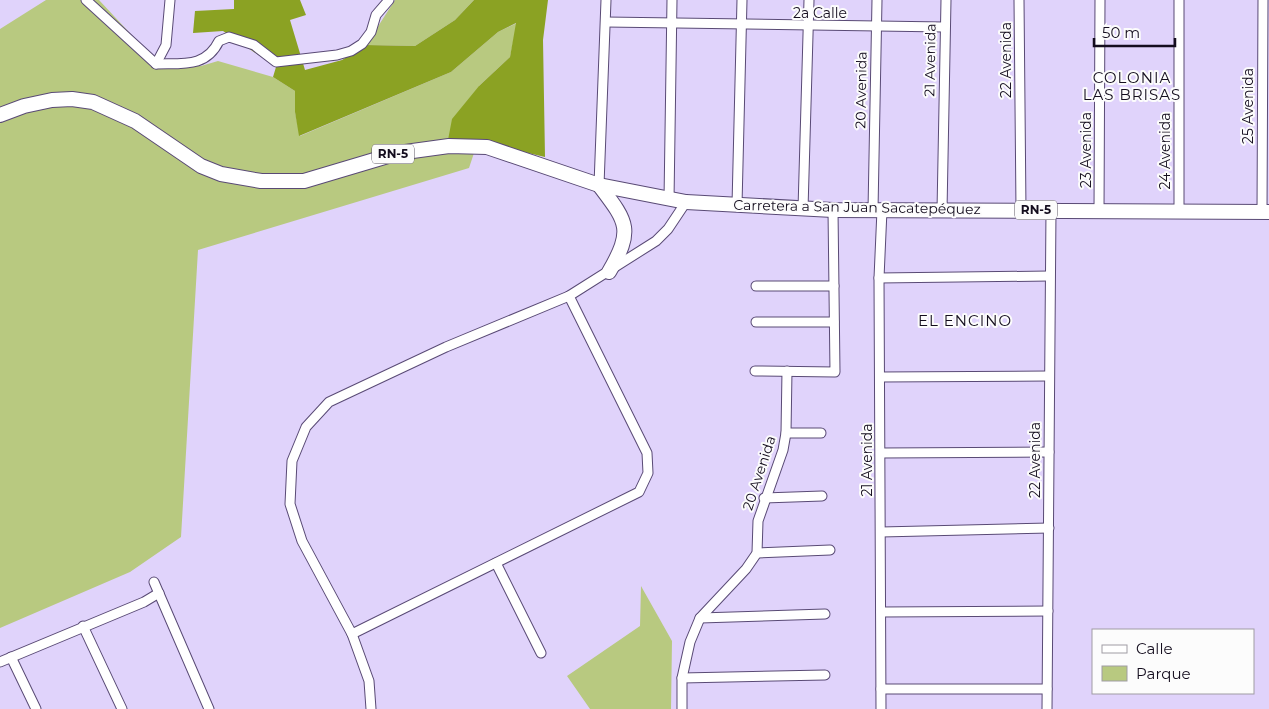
<svg xmlns="http://www.w3.org/2000/svg" width="1269" height="709" viewBox="0 0 1269 709" font-family="Montserrat,sans-serif">
  <style>
    .green { fill: #b8c980 }
    .forest { fill: #8ba223 }
    .lines { fill: none; stroke-linecap: round; stroke-linejoin: round }
    .minor-casing { stroke: #594a75; stroke-width: 11 }
    .primary-casing { stroke: #594a75; stroke-width: 16 }
    .minor { stroke: #fff; stroke-width: 9 }
    .primary { stroke: #fff; stroke-width: 14 }
    .labels { text-anchor: middle; stroke-width: 4; stroke-linejoin: round; paint-order: stroke }
    .shield { fill: #fcfcfc; stroke: #5a5561; stroke-width: 1 }
    .shield-label { font-size: 12px; font-weight: bold; fill: #140d1e }
    .street-label { font-size: 14px; fill: #140d1e; stroke: #fcfcfc }
    .neighbourhood-label { font-size: 15px; letter-spacing: 1px; fill: #140d1e; stroke: #fcfcfc }
  </style>
  <rect width="100%" height="100%" fill="#e0d3fb"/>
  <g class="green">
    <polygon points="46,0 99,0 155,60 178,65 201,66 218,61 273,77 295,91 295,112 300,136 451,72 498,32 517,23 510,57 479,86 478,141 469,168 198,250 181,537 130,572 0,628 0,29"/>
    <polygon points="395,0 474,0 455,20 415,46 366,45"/>
    <polygon points="641,586 672,641 671,709 590,709 567,676 640,626"/>
  </g>
  <polygon class="forest" points="234,0 300,0 306,15 290,20 305,70 342,60 366,45 415,46 455,20 474,0 548,0 543,40 545,157 478,141 448,140 452,119 479,86 510,57 516,23 498,32 451,72 299,136 295,112 295,91 273,77 276,67 223,31 193,33 195,11 234,9"/>
  <g class="lines">
    <defs>
      <g id="minor">
        <path d="M86,0L156,64C182,63 206,68 219,41L229,37L254,45L276,62L337,55L351,51L362,44L371,32L376,15L389,0"/>
        <polyline points="1019,0 1021,210"/>
        <polyline points="1179,0 1179,211"/>
        <polyline points="606,22 944,27"/>
        <polyline points="156,64 166,45 170,0"/>
        <polyline points="599,185 606,0"/>
        <polyline points="669,200 672,0"/>
        <polyline points="737,205 742,0"/>
        <polyline points="803,209 809,0"/>
        <polyline points="873,210 877,0"/>
        <polyline points="942,211 946,0"/>
        <polyline points="1099,211 1100,0"/>
        <polyline points="1262,212 1263,0"/>
        <polyline points="879,278 1049,276"/>
        <polyline points="756,286 834,286"/>
        <polyline points="756,322 834,322"/>
        <polyline points="755,371 835,372 833,210"/>
        <polyline points="880,377 1048,376"/>
        <polyline points="786,433 821,433"/>
        <polyline points="881,453 1049,452"/>
        <polyline points="764,498 822,496"/>
        <polyline points="881,532 1049,528"/>
        <polyline points="757,553 830,550"/>
        <polyline points="496,563 541,653"/>
        <polyline points="154,582 209,709"/>
        <polyline points="881,612 1048,611"/>
        <polyline points="700,618 825,614"/>
        <polyline points="83,626 122,709"/>
        <polyline points="352,634 639,492 648,473 647,453 569,296"/>
        <polyline points="11,657 36,709"/>
        <polyline points="0,662 144,602 159,593"/>
        <polyline points="682,678 825,675"/>
        <polyline points="881,689 1047,689"/>
        <polyline points="371,709 369,681 352,634 302,541 290,504 292,461 306,427 329,402 446,347 569,296 656,241 668,229 686,202"/>
        <polyline points="682,709 682,678 690,642 700,618 746,569 757,553 758,521 783,450 786,433 787,371"/>
        <polyline points="881,709 879,278 882,210"/>
        <polyline points="1047,709 1051,210"/>
      </g>
      <g id="primary">
        <polyline points="0,115 24,106 52,100 72,99 93,102 135,121 201,166 221,174 261,181 304,181 398,153 449,146 487,147 599,185 686,202 833,210 1269,212"/>
        <path d="M599,185C627,222 634,229 609,272"/>
      </g>
    </defs>
    <use href="#minor" class="minor-casing"/>
    <use href="#primary" class="primary-casing"/>
    <use href="#minor" class="minor"/>
    <use href="#primary" class="primary"/>
  </g>
  <g class="labels">
    <g class="shield">
      <rect x="372" y="144.5" width="42" height="19" rx="4"/>
      <rect x="1015" y="200.5" width="42" height="19" rx="4"/>
    </g>
    <g class="shield-label">
      <text x="393" y="158">RN-5</text>
      <text x="1036" y="214">RN-5</text>
    </g>
    <g class="street-label">
      <text x="820" y="18">2a Calle</text>
      <text transform="translate(930 60) rotate(-89)" y="5">21 Avenida</text>
      <text transform="translate(1006 60) rotate(-90)" y="5">22 Avenida</text>
      <text transform="translate(861 90) rotate(-89)" y="5">20 Avenida</text>
      <text transform="translate(1248 106) rotate(-90)" y="5">25 Avenida</text>
      <text transform="translate(1086 150) rotate(-90)" y="5">23 Avenida</text>
      <text transform="translate(1165 151) rotate(-90)" y="5">24 Avenida</text>
      <text transform="translate(857 207) rotate(1)" y="5">Carretera a San Juan Sacatepéquez</text>
      <text transform="translate(867 460) rotate(-90)" y="5">21 Avenida</text>
      <text transform="translate(1035 460) rotate(-90)" y="5">22 Avenida</text>
      <text transform="translate(759 473) rotate(-72)" y="5">20 Avenida</text>
    </g>
    <g class="neighbourhood-label">
      <text x="1132" y="83">COLONIA<tspan x="1132" dy="17">LAS BRISAS</tspan></text>
      <text x="965" y="326">EL ENCINO</text>
    </g>
  </g>
  <rect x="1092" y="629" width="162" height="65" fill="#fcfcfc" stroke="#9f9ca3"/>
  <rect x="1102" y="645" width="25" height="8" fill="#ffffff" stroke="#9f9ca3"/>
  <text x="1136" y="654" font-size="15" fill="#140d1e">Calle</text>
  <rect x="1102" y="666" width="25" height="15" fill="#b8c980" stroke="#9f9ca3"/>
  <text x="1136" y="679" font-size="15" fill="#140d1e">Parque</text>
  <path d="M1094 38v8h81v-8" fill="none" stroke="#140d1e" stroke-width="2.5"/>
  <text x="1102" y="38" font-size="15" fill="#140d1e" stroke="#fcfcfc" stroke-width="4" paint-order="stroke">50 m</text>
</svg>
